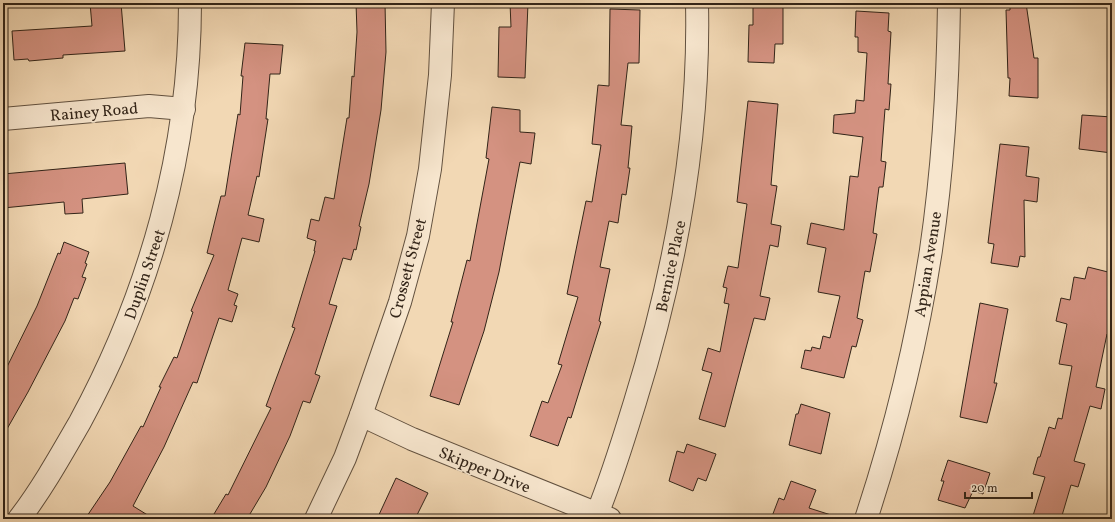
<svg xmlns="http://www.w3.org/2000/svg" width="1115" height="522" viewBox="0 0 1115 522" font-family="Vollkorn,serif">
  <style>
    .building { fill: #d49281; stroke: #322418 }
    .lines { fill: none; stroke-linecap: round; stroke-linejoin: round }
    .street-casing { stroke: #62513f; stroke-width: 24 }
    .street { stroke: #f7e6ce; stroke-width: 22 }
    .labels { text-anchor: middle; stroke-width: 3.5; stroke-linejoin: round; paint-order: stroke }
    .street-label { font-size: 16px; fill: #322418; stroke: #f7e6ce }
  </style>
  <rect width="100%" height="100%" fill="#f2d8b4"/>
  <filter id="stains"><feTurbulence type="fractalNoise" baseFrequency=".005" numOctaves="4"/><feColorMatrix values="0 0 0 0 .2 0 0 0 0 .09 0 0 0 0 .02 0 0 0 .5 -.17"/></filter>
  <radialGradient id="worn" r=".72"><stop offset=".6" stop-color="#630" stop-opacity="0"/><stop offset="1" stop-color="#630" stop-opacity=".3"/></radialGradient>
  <g class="building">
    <polygon points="90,3 121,3 125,51 63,55 63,58 29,61 28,59 14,60 12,31 92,26"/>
    <polygon points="356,3 385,3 386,52 381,110 369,184 359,226 361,227 356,250 354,249 351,260 343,258 329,304 337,306 315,374 320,376 310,403 303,401 290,436 266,487 247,519 211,519 226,494 228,495 271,408 266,406 295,328 292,327 315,251 314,251 316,241 307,238 311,219 319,221 325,197 334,199 347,118 349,118 352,76 354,77 357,32"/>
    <polygon points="510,3 528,3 525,78 498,77 499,27 511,27"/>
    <polygon points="1010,3 1026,3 1034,58 1038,58 1038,98 1009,96 1010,78 1008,78 1006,10 1010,10"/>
    <polygon points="753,7 783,7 783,44 775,44 774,63 748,62 749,25 753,25"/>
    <polygon points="610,9 640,10 639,63 628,63 621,125 632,126 628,168 630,168 626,195 622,194 618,223 609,221 600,267 610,269 599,321 601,322 571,418 568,417 558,446 530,436 542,401 548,403 562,365 558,364 578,297 567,294 586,201 592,202 601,145 592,144 598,85 609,86"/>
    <polygon points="856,11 889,13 888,31 891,32 888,84 891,84 889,110 885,109 881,161 886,162 883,187 879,187 873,233 877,234 870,272 865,271 857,318 863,320 856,347 852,346 844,378 801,368 805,350 811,351 812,347 820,349 823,336 830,338 840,296 818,292 826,248 807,244 811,223 844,230 850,176 858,177 863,137 833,133 834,115 855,113 856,100 864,101 867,53 858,52 858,37 855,37"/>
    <polygon points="245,43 283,45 280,74 270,74 266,119 268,119 259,177 257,176 248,215 264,219 259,242 242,238 228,290 238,294 234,305 237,306 232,322 219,318 197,383 193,382 164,447 133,506 154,519 85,519 110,482 141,426 143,427 161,387 159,387 174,357 177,358 193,312 191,311 214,255 207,253 221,196 225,196 238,114 240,115 243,76 241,76"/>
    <polygon points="748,101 778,104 771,185 777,186 771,224 781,226 778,247 770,245 760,296 770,298 765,320 754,318 725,427 699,419 712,373 702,370 708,348 720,352 729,304 724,303 727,288 723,287 728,266 738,268 747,204 737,202"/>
    <polygon points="492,107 520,110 520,132 535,133 531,164 520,162 499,272 484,331 459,405 430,396 453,322 451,322 467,260 470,261 489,159 486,158"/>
    <polygon points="1082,115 1112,117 1112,153 1079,149"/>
    <polygon points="1000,144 1029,147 1026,176 1039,178 1037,202 1024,200 1025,257 1020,256 1018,267 991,263 994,244 988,243"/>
    <polygon points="125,163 128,194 82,199 83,213 65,214 64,202 3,208 3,174"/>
    <polygon points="64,242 89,252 85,263 87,264 82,277 86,278 78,299 74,298 65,321 28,392 3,436 3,375 37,306 58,253 60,254"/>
    <polygon points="1088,267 1112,273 1112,335 1107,334 1096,387 1105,389 1101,409 1090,406 1074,461 1085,464 1078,487 1071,485 1061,519 1032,519 1045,477 1033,474 1038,457 1040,457 1049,427 1055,429 1058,418 1062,419 1072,366 1059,364 1067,324 1056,321 1061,298 1070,300 1074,277 1085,279"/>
    <polygon points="980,303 1008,309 994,383 997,383 987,423 960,417"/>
    <polygon points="801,404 830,413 821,454 789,445 796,414 798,414"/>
    <polygon points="687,444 716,454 706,481 698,478 693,491 669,481 677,451 684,453"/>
    <polygon points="948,460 990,473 983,494 973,491 965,508 938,500 944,481 941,481"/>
    <polygon points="396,478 428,493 415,519 377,519"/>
    <polygon points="791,481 816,490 809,508 831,515 830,519 771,519 779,498 784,500"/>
  </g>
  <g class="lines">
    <defs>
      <g id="street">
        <polyline points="3,119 149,106 184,109"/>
        <polyline points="361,415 412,439 610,519"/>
        <path d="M19,519C42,489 61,455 80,422C150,293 190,150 190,3"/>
        <polyline points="316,519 345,458 361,415 400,302 418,236 430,169 440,75 443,3"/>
        <path d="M595,519C611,481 623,441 635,402C675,273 700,138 697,3"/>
        <path d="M866,519C895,431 917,341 931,250C943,168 948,86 949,3"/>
      </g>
    </defs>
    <use href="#street" class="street-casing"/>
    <use href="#street" class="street"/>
  </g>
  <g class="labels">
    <g class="street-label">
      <text transform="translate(94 111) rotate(-5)" y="6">Rainey Road</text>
      <text transform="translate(927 264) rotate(-81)" y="6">Appian Avenue</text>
      <text transform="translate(670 266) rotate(-78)" y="6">Bernice Place</text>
      <text transform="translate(407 268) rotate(-75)" y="6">Crossett Street</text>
      <text transform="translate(144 274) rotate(-71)" y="6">Duplin Street</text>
      <text transform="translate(485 469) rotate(22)" y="6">Skipper Drive</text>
    </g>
  </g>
  <rect width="1115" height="522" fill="none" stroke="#f2d8b4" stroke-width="16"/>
  <rect x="4" y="4" width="1107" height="514" fill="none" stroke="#322418" stroke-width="2"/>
  <rect x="8" y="8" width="1099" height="506" fill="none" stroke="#322418"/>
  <path d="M965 492v6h67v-6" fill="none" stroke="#322418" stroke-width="2"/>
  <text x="971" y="492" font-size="12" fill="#322418" stroke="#f7e6ce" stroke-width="3" paint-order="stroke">20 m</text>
  <rect width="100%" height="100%" filter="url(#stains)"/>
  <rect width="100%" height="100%" fill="url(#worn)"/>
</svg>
